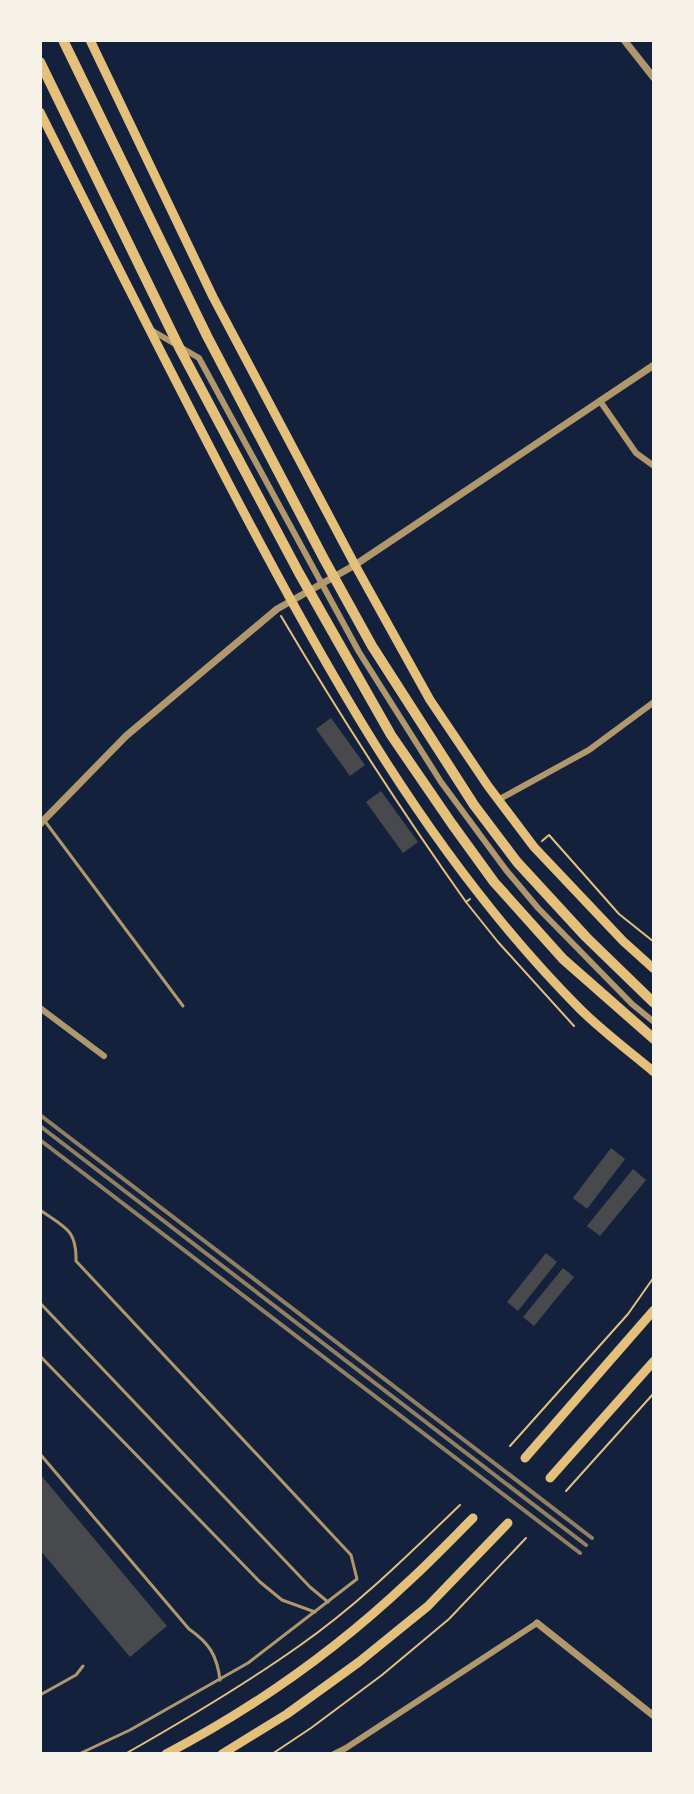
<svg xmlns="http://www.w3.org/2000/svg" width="694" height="1794" viewBox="0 0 694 1794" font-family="'IBM Plex Serif',serif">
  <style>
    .building { fill: #48494c }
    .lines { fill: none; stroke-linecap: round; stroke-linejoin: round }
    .path { stroke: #e5c07b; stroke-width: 2 }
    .service { stroke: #b1986c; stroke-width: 3 }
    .minor { stroke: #b1986c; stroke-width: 6 }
    .tertiary { stroke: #b1986c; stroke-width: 7 }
    .primary { stroke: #e5c07b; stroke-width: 9 }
    .motorway { stroke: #e5c07b; stroke-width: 10 }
    .rail { stroke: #918062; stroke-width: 4 }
  </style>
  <rect width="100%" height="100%" fill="#14213d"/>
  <g class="building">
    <polygon points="331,718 365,765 350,776 316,729"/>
    <polygon points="381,791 418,842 403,853 366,802"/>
    <polygon points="611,1148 625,1159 587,1209 573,1198"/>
    <polygon points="633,1169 646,1180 600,1236 587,1226"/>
    <polygon points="546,1253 557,1262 518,1311 507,1302"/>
    <polygon points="563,1268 574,1277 534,1326 523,1317"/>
    <polygon points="40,1474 167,1626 130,1657 40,1550"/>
  </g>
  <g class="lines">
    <g class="path">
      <path d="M281,616C339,714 400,809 466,902L470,899"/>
      <polyline points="542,841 549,835 619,914 654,942"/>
      <polyline points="466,902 498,942 574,1026"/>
      <polyline points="510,1446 628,1314 654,1277"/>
      <polyline points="566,1491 654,1393"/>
      <path d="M125,1754C185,1720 244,1685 299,1646C358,1605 409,1554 460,1505"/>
      <polyline points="272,1754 311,1728 382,1675 449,1619 526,1538"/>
    </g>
    <g class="service">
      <polyline points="44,820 183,1006"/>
      <path d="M40,1210C64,1227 77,1229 76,1261L351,1555L357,1579L248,1663L130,1730L79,1754"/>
      <polyline points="40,1303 310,1587 328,1602"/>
      <polyline points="40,1356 260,1582 282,1600 315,1612"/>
      <path d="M40,1454L189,1629C209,1643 217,1655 220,1680"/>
      <polyline points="40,1695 76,1675 83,1666"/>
    </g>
    <g class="minor">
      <polyline points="151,330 199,358 359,652 441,782 506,870 538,908 632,1004 654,1022"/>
      <polyline points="600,401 636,453 654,466"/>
      <polyline points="498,800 589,750 654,702"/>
      <polyline points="40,1008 104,1056"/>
      <polyline points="334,1754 346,1748 537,1623"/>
    </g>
    <g class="tertiary">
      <polyline points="624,40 654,78"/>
      <polyline points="40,824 126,736 277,609 355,565 654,365"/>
      <polyline points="537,1623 654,1716"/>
    </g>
    <g class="primary">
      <polyline points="90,40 213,297 355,565 430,700 488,786 534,847 623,941 654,969"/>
      <path d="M40,112C103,238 166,363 231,488C327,672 431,859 579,1008C602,1031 629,1051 654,1072"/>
      <polyline points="525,1458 654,1310"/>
      <polyline points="550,1478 654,1361"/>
      <path d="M166,1754C254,1708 336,1650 408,1582C431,1561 452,1539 473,1518"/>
      <polyline points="222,1754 287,1714 359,1662 428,1606 508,1523"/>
    </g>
    <g class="motorway">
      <polyline points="63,40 207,336 324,559 372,646 474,805 517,862 586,937 654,1003"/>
      <polyline points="40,62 181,351 299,573 391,735 452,824 494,882 563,959 654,1039"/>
    </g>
    <g class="rail">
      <polyline points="40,1115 592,1538"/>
      <polyline points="40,1126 586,1545"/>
      <polyline points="40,1140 580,1553"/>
    </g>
  </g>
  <rect width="694" height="1794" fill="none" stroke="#f6f1e7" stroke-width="84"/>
</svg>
